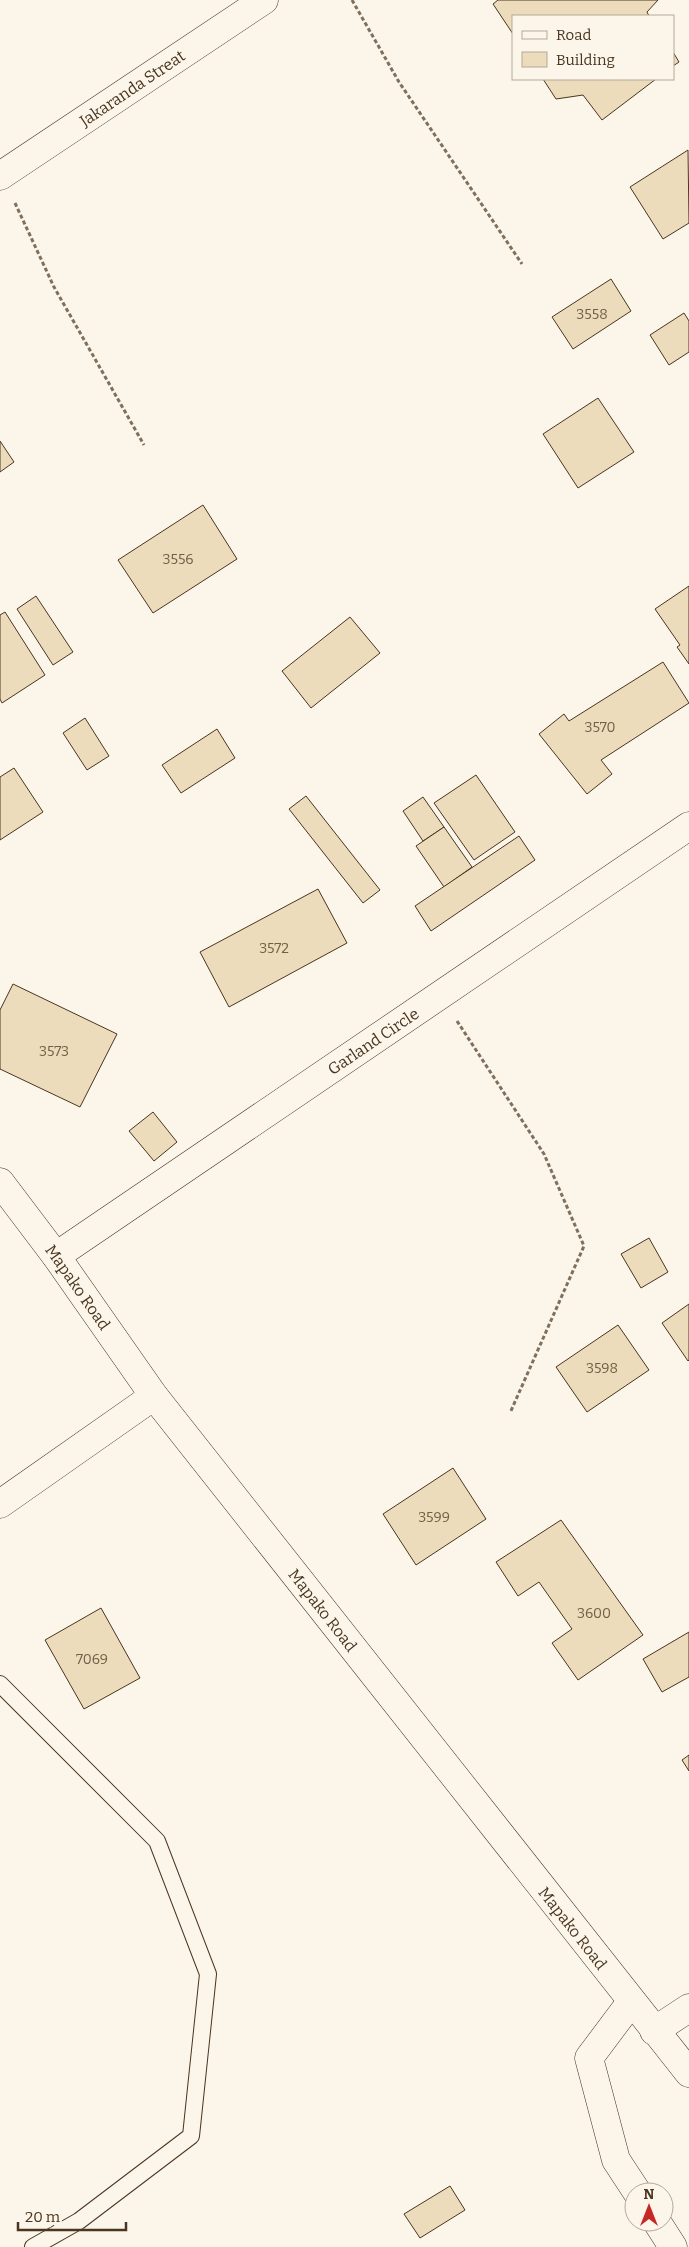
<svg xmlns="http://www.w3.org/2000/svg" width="689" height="2247" viewBox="0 0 689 2247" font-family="Bitter,serif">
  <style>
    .building { fill: #ecdcbc; stroke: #4a3520 }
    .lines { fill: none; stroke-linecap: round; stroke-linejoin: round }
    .service-casing { stroke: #4a3520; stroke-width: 18 }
    .minor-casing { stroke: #4a3520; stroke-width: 29 }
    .tertiary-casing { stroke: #4a3520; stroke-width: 29 }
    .path { stroke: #7f6f5c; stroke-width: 3; stroke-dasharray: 4 2.5; stroke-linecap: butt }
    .service { stroke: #fbf6e9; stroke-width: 16 }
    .minor { stroke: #fbf6e9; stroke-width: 28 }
    .tertiary { stroke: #fbf6e9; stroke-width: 28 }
    .labels { text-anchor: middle; stroke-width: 4; stroke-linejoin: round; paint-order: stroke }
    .number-label { font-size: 14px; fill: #725f47 }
    .street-label { font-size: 16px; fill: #4a3520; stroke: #fbf6e9 }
  </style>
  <rect width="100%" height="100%" fill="#fbf6e9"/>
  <g class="building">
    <polygon points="498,0 658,0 647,12 649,16 513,16 513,34 493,4"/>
    <polygon points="673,52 679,62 673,66"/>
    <polygon points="543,79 656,79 602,120 583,95 556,99"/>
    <polygon points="688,150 689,223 663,239 630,187"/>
    <polygon points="611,279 631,311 573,349 552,317"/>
    <polygon points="684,313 689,321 689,352 669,365 650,335"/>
    <polygon points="598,398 634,452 578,488 543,434"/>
    <polygon points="0,441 14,462 0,472"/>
    <polygon points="203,505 237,559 153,613 118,560"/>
    <polygon points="689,586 689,664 677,647 680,645 655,609"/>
    <polygon points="36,596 73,652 53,665 17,609"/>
    <polygon points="5,612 45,675 2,703 0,699 0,615"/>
    <polygon points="350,617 380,653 311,708 282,671"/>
    <polygon points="663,662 689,703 601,760 612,774 587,794 539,734 564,714 569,721"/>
    <polygon points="85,718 109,756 87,770 63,733"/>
    <polygon points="217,729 235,758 181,793 162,765"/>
    <polygon points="14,768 43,812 0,840 0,777"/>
    <polygon points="476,775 515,832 474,860 434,803"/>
    <polygon points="306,796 380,890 363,903 289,809"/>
    <polygon points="423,797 444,827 423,841 403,811"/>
    <polygon points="444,827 472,867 444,887 416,846"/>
    <polygon points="519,836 535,860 431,931 415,906"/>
    <polygon points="318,889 347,943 229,1007 200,952"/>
    <polygon points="13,984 117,1034 80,1107 0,1069 0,1010"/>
    <polygon points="153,1112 177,1142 154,1161 129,1131"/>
    <polygon points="649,1238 668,1272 641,1288 621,1254"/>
    <polygon points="689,1304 689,1360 688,1361 662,1323"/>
    <polygon points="618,1325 649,1370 587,1412 556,1367"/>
    <polygon points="453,1468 486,1519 416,1565 383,1514"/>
    <polygon points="561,1520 643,1635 578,1680 552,1643 572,1629 539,1582 518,1596 496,1562"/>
    <polygon points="101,1608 140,1678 84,1709 45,1640"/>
    <polygon points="689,1632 689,1677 662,1692 643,1659"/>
    <polygon points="689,1755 689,1771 682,1760"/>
    <polygon points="450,2186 465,2210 420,2238 404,2214"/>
  </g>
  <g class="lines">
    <defs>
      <polyline id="service" points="0,1684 157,1841 208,1974 191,2136 79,2221 33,2247"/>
      <g id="minor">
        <polyline points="56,1256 689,826"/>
        <polyline points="0,1504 154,1396"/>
        <polyline points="631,2002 589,2058 616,2160 637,2192"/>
        <polyline points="654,2031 689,2008"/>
        <polyline points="657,2222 673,2247"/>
      </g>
      <g id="tertiary">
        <polyline points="0,176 264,0"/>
        <polyline points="0,1182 56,1256 154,1396 689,2073"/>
      </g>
    </defs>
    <use href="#service" class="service-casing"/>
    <use href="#minor" class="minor-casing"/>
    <use href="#tertiary" class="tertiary-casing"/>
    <g class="path">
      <polyline points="352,0 399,82 522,264"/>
      <polyline points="15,203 54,287 144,445"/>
      <polyline points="457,1021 544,1154 584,1246 510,1413"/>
    </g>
    <use href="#service" class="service"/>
    <use href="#minor" class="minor"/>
    <use href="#tertiary" class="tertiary"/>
  </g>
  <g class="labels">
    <g class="number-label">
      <text x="592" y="319">3558</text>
      <text x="178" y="564">3556</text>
      <text x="600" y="732">3570</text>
      <text x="274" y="953">3572</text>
      <text x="54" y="1056">3573</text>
      <text x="602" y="1373">3598</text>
      <text x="434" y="1522">3599</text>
      <text x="594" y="1618">3600</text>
      <text x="92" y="1664">7069</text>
    </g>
    <g class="street-label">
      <text transform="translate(132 88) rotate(-34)" y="6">Jakaranda Streat</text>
      <text transform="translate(373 1041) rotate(-34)" y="6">Garland Circle</text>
      <text transform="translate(78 1287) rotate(55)" y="6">Mapako Road</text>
      <text transform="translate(323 1610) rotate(52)" y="6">Mapako Road</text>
      <text transform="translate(573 1928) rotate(52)" y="6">Mapako Road</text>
    </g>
  </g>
  <rect x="512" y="15" width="162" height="65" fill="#fbf6e9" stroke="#b4a999"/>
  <rect x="522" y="31" width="25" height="8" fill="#fbf6e9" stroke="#b4a999"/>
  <text x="556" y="40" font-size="15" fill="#4a3520">Road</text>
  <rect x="522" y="52" width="25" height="15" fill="#ecdcbc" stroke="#b4a999"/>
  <text x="556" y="65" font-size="15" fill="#4a3520">Building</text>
  <g transform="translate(649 2207)"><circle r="24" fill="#fbf6e9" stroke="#b4a999"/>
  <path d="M0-4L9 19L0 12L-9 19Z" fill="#c62828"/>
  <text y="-8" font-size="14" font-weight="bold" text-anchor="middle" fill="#4a3520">N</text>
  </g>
  <path d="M18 2222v8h108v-8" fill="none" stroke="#4a3520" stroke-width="2.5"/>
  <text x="25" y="2222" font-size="15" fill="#4a3520" stroke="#fbf6e9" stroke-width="4" paint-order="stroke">20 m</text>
</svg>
